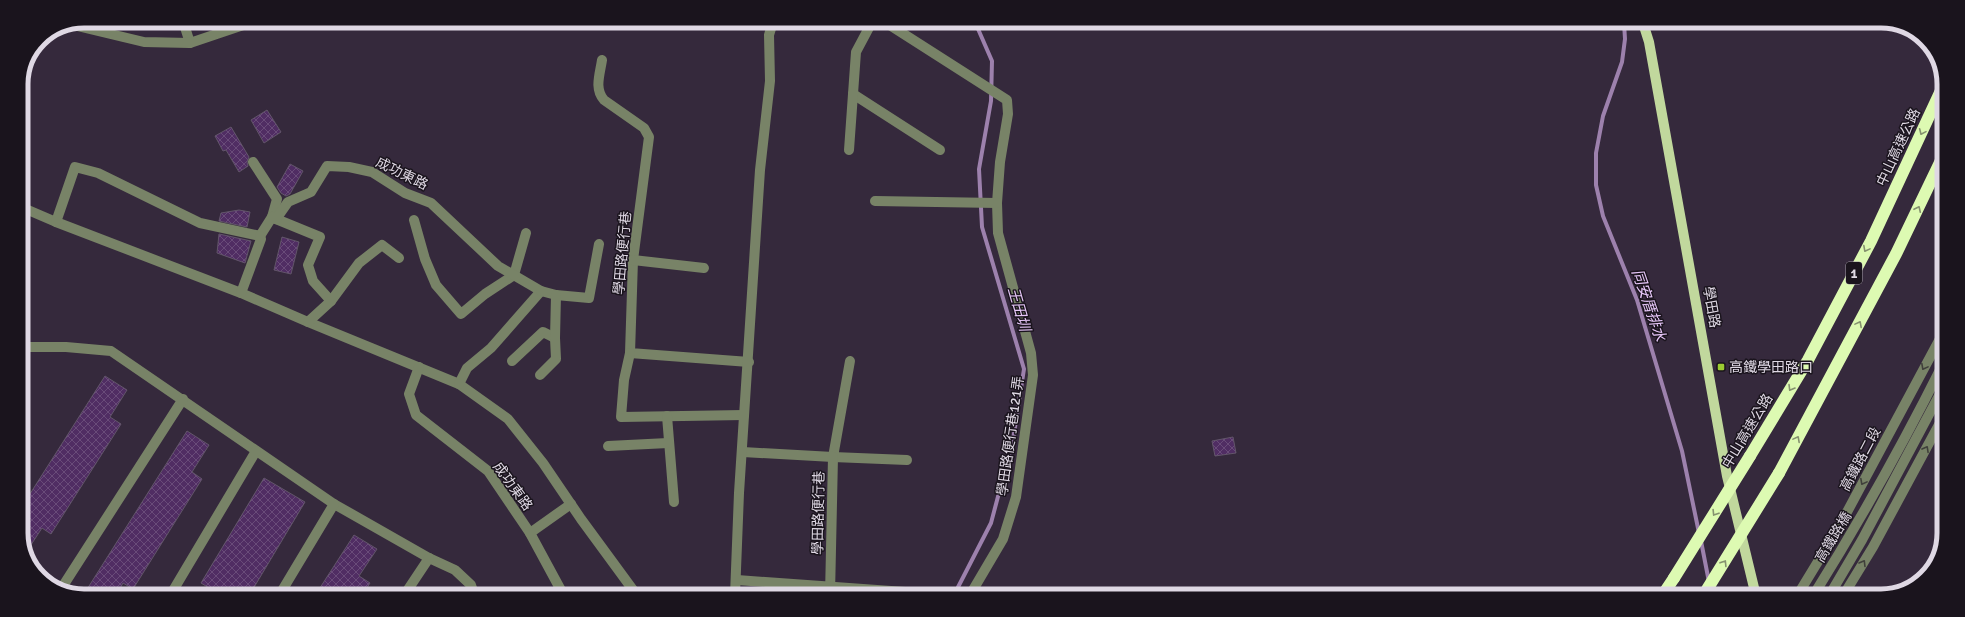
<svg xmlns="http://www.w3.org/2000/svg" width="1965" height="617" viewBox="0 0 1965 617" font-family="Signika,'Noto Sans TC',sans-serif">
  <style>
    .lines { fill: none; stroke-linecap: round; stroke-linejoin: round }
    .stream { stroke: #9d81ad; stroke-width: 4 }
    .building { fill: url(#building-cross-hatch); stroke: #62556a }
    .minor { stroke: #788367; stroke-width: 10 }
    .major { stroke: #c1d89d; stroke-width: 10 }
    .highway { stroke: #ddfab2; stroke-width: 12 }
    .highway-bridge { stroke: #ddfab2; stroke-width: 12 }
    .oneway { stroke: #85926f }
    .oneway2 { stroke: #40403b }
    .poi-dot { fill: #9ccb32; stroke: #1a141d; stroke-width: 1.5 }
    .labels { text-anchor: middle; stroke-width: 3; stroke-linejoin: round; paint-order: stroke }
    .shield { fill: #1a141d; stroke: #a49da8; stroke-width: 1 }
    .shield-label { font-size: 13px; font-weight: bold; fill: #dfd8e4 }
    .street-label { font-size: 14px; fill: #dfd8e4; stroke: #1a141d }
    .poi-label { font-size: 14px; fill: #dfd8e4; stroke: #1a141d; text-anchor: start }
    .water-label { font-size: 15px; font-style: italic; fill: #e7c7f9; stroke: #1a141d }
    .rim { fill: none; stroke: #dfd8e4; stroke-width: 5 }
  </style>
  <defs>
    <pattern id="building-cross-hatch" width="8" height="8" patternUnits="userSpaceOnUse"><rect width="8" height="8" fill="#502d63"/><path d="M0 0l8 8M0 8l8-8" fill="none" stroke="#694b79"/></pattern>
  </defs>
  <rect width="100%" height="100%" fill="#35293c"/>
  <g class="lines">
    <g class="stream">
      <polyline points="1624,23 1625,39 1622,62 1603,116 1596,153 1596,185 1603,216 1637,300 1682,451 1699,533"/>
      <polyline points="1701,541 1709,582"/>
      <polyline points="1711,588 1712,596"/>
      <polyline points="954,595 991,523 1013,440 1024,369 982,227 979,169 991,101 992,61 975,22"/>
    </g>
  </g>
  <g class="building">
    <polygon points="267,110 281,132 264,143 251,120"/>
    <polygon points="231,127 249,157 247,162 248,166 239,172 226,150 223,151 215,136"/>
    <polygon points="290,164 303,171 290,194 286,196 281,193 277,187"/>
    <polygon points="239,210 250,212 247,227 219,221 221,213"/>
    <polygon points="219,234 251,241 245,263 217,253"/>
    <polygon points="282,237 299,242 291,274 274,270"/>
    <polygon points="105,376 127,390 110,417 121,424 51,534 42,528 27,551 21,537 21,508"/>
    <polygon points="187,431 209,445 192,472 202,479 133,589 123,583 117,594 84,594"/>
    <polygon points="1233,437 1236,453 1215,456 1212,441"/>
    <polygon points="264,478 305,502 250,594 219,594 201,583"/>
    <polygon points="354,535 377,549 359,576 370,583 363,594 316,594"/>
  </g>
  <g class="lines">
    <g class="minor">
      <polyline points="183,21 190,43"/>
      <polyline points="885,22 1007,100 1008,114 1000,162 997,203 998,233 1031,353 1033,375 1016,497 1003,539 970,595"/>
      <polyline points="73,25 144,42 190,43 255,21"/>
      <path d="M602,60C600,74 594,89 604,100L644,128L649,137L633,260L630,353L749,362"/>
      <polyline points="853,94 940,150"/>
      <polyline points="849,150 856,52 872,22"/>
      <polyline points="253,162 277,199 272,217"/>
      <polyline points="875,201 997,203"/>
      <polyline points="21,207 56,222 241,293 308,322 459,384 508,419 543,463 581,519 636,594"/>
      <polyline points="276,219 320,237 308,265 313,281 331,301"/>
      <polyline points="414,220 425,259 436,285 461,314 485,294 514,275 526,233"/>
      <polyline points="56,222 75,167 98,173 200,223 260,236 272,217 276,219 288,202 311,192 327,166 349,167 372,172 405,193 431,203 498,266 541,291 491,348 467,368 459,384"/>
      <polyline points="633,260 704,268"/>
      <polyline points="541,291 556,295 589,298 599,244"/>
      <polyline points="241,293 261,239 260,236"/>
      <polyline points="308,322 331,301 359,263 382,245 399,258"/>
      <polyline points="21,347 66,347 111,351 334,504 429,558 455,570 471,585 474,594"/>
      <polyline points="630,353 624,380 621,417 744,415"/>
      <polyline points="512,361 543,332 555,338"/>
      <polyline points="850,361 833,457 907,460"/>
      <polyline points="419,367 409,394 416,415 488,471 530,533"/>
      <polyline points="540,375 556,359 555,338 556,295"/>
      <polyline points="667,416 674,502"/>
      <polyline points="608,446 668,443"/>
      <polyline points="743,452 833,457 830,595"/>
      <polyline points="737,580 947,595"/>
      <polyline points="61,589 183,399"/>
      <polyline points="171,594 256,451"/>
      <polyline points="280,594 334,504"/>
      <polyline points="405,594 429,558"/>
      <polyline points="563,594 530,533 571,504"/>
      <polyline points="735,595 739,493 760,170 770,81 769,35 773,22"/>
      <polyline points="1797,596 1839,527 1943,333"/>
      <path d="M1813,596C1860,521 1903,444 1943,364"/>
      <polyline points="1829,596 1862,540 1942,390"/>
      <polyline points="1843,596 1873,547 1942,419"/>
    </g>
    <polyline class="major" points="1643,23 1649,42 1727,476 1756,596"/>
    <g class="highway">
      <polyline points="1750,456 1808,360 1871,241 1944,84"/>
      <polyline points="1779,473 1896,254 1944,154"/>
      <polyline points="1662,596 1674,578"/>
    </g>
    <g class="highway-bridge">
      <polyline points="1674,578 1750,456"/>
      <polyline points="1703,596 1779,473"/>
    </g>
  </g>
  <defs><path id="oneway-chevron" d="M-2-3.5L2.5 0L-2 3.5" fill="none" stroke-width="1.6" stroke-linecap="round" stroke-linejoin="round"/></defs>
  <g class="oneway">
    <use href="#oneway-chevron" transform="translate(1922 132) rotate(114)"/>
    <use href="#oneway-chevron" transform="translate(1918 209) rotate(-65)"/>
    <use href="#oneway-chevron" transform="translate(1866 249) rotate(118)"/>
    <use href="#oneway-chevron" transform="translate(1859 324) rotate(-62)"/>
    <use href="#oneway-chevron" transform="translate(1791 388) rotate(121)"/>
    <use href="#oneway-chevron" transform="translate(1797 439) rotate(-62)"/>
    <use href="#oneway-chevron" transform="translate(1715 513) rotate(122)"/>
    <use href="#oneway-chevron" transform="translate(1724 563) rotate(-58)"/>
  </g>
  <g class="oneway2">
    <use href="#oneway-chevron" transform="translate(1924 367) rotate(118)"/>
    <use href="#oneway-chevron" transform="translate(1926 449) rotate(-61)"/>
    <use href="#oneway-chevron" transform="translate(1863 482) rotate(118)"/>
    <use href="#oneway-chevron" transform="translate(1863 563) rotate(-59)"/>
  </g>
  <rect class="poi-dot" x="1717" y="363" width="8" height="8" rx="2"/>
  <g class="labels">
    <rect class="shield" x="1846" y="262" width="16" height="22" rx="3"/>
    <g class="shield-label">
      <text x="1854" y="278">1</text>
    </g>
    <g class="street-label">
      <text transform="translate(1898 147) rotate(-65)" y="5">中山高速公路</text>
      <text transform="translate(402 173) rotate(26)" y="5">成功東路</text>
      <text transform="translate(622 253) rotate(-85)" y="5">學田路便行巷</text>
      <text transform="translate(1712 307) rotate(80)" y="5">學田路</text>
      <text transform="translate(1747 431) rotate(-59)" y="5">中山高速公路</text>
      <text transform="translate(1010 436) rotate(-82)" y="5">學田路便行巷121弄</text>
      <text transform="translate(1860 459) rotate(-62)" y="5">高鐵路二段</text>
      <text transform="translate(513 486) rotate(54)" y="5">成功東路</text>
      <text transform="translate(818 513) rotate(-89)" y="5">學田路便行巷</text>
      <text transform="translate(1833 537) rotate(-59)" y="5">高鐵路橋</text>
    </g>
    <g class="poi-label">
      <text x="1729" y="372">高鐵學田路口</text>
    </g>
    <g class="water-label">
      <text transform="translate(1649 305) rotate(71)" y="5">同安厝排水</text>
      <text transform="translate(1019 309) rotate(74)" y="5">王田圳</text>
    </g>
  </g>
  <path d="M0 0H1965V617H0ZM84 28H1881A56 56 0 0 1 1937 84V533A56 56 0 0 1 1881 589H84A56 56 0 0 1 28 533V84A56 56 0 0 1 84 28Z" fill="#1a141d" fill-rule="evenodd"/>
  <path class="rim" d="M84 28H1881A56 56 0 0 1 1937 84V533A56 56 0 0 1 1881 589H84A56 56 0 0 1 28 533V84A56 56 0 0 1 84 28Z"/>
</svg>
